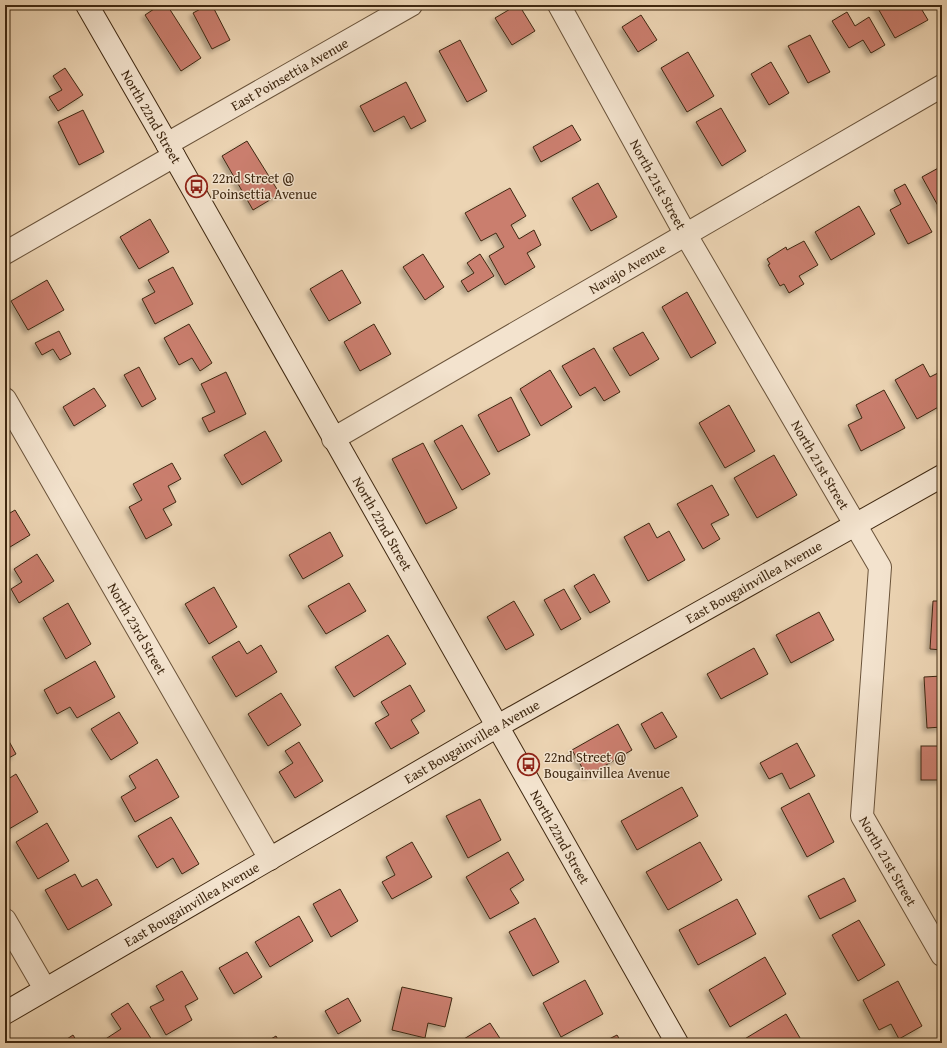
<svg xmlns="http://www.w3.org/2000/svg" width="947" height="1048" viewBox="0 0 947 1048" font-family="'Gentium Book Plus',serif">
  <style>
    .building { fill: #ca7e6e; stroke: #3f2811; filter: url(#shadow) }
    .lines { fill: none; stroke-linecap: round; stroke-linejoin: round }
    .street-casing { stroke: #6a533a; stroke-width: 24 }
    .secondary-casing { stroke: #3f2811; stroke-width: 24 }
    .street { stroke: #f3e3ce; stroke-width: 22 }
    .secondary { stroke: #f3e3ce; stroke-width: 22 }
    .labels { text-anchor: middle; stroke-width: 3; stroke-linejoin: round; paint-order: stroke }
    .street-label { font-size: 14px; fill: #3f2811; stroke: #f3e3ce }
    .poi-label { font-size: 14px; fill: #3f2811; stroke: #f3e3ce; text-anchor: start }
  </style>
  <defs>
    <filter id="shadow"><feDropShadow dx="-3.5" dy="3.5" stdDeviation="2" flood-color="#0004"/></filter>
  </defs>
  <rect width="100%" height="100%" fill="#ecd4b3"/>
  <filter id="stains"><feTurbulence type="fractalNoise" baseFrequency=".005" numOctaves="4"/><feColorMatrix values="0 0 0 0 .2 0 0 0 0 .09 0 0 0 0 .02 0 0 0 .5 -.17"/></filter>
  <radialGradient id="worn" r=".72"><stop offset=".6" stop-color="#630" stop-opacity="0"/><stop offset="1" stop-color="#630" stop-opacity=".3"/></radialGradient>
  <g class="building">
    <polygon points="160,5 167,5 201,58 181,71 145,15"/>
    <polygon points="208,5 212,5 230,40 212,49 193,13"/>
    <polygon points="517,5 519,5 535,31 512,45 495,18"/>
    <polygon points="876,5 919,5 928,20 895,38"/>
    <polygon points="847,12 855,26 869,17 885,45 871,53 863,40 849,48 832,21"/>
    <polygon points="641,15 657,40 638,52 622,27"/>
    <polygon points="810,35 830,72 808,83 788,46"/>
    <polygon points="460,40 487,91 467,102 439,51"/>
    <polygon points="688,52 714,96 687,112 661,68"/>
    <polygon points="771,62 789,93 769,105 751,74"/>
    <polygon points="65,68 83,95 58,111 49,97 62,90 53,76"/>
    <polygon points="406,82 426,121 411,129 404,116 374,132 360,106"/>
    <polygon points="721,108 746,151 722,166 696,122"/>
    <polygon points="83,110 104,152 79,165 58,122"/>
    <polygon points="572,125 581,140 541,162 533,147"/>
    <polygon points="247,141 280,194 253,210 222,156"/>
    <polygon points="942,166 942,213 922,177"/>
    <polygon points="598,183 617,217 591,231 572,198"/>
    <polygon points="905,184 932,232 908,244 890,210 901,204 894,190"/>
    <polygon points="510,188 526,216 511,225 519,239 534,230 541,245 527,253 535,267 505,285 489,256 504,247 496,233 481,241 465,213"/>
    <polygon points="859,206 875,234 831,260 815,232"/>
    <polygon points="150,219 169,252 139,269 120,237"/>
    <polygon points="804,241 818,265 799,276 804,284 789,293 784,284 780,286 768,265 770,264 767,259 786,247 787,250"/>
    <polygon points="423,254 444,287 425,300 403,267"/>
    <polygon points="480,254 494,276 468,292 461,281 474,273 467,263"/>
    <polygon points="173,267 193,304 155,324 142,299 155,292 148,280"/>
    <polygon points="342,270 361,303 329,321 310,289"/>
    <polygon points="47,280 64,310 28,330 11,301"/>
    <polygon points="687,292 716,343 691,358 662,307"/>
    <polygon points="189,324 212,363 200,371 192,358 179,365 164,338"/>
    <polygon points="374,324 391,354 360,371 344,342"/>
    <polygon points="59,331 71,354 60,360 53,349 42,355 35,343"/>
    <polygon points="643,332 659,359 630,376 613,348"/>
    <polygon points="594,348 620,392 604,401 595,387 580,396 562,366"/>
    <polygon points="923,364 930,377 942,371 942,405 917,419 895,380"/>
    <polygon points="139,367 156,399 142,407 124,375"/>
    <polygon points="550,370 572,407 541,426 520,389"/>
    <polygon points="226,372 246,414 209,432 202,418 215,412 201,384"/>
    <polygon points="94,388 106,406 74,426 63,407"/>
    <polygon points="884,390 905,428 861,451 848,425 862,418 856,405"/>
    <polygon points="511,397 530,435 498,452 478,415"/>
    <polygon points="729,405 755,451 725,468 699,423"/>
    <polygon points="462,425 490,474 462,490 434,441"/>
    <polygon points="265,431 282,461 242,485 224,455"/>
    <polygon points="423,443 457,508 426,524 392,459"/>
    <polygon points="774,455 797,495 757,518 734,478"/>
    <polygon points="172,463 181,479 168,486 176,502 163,509 172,525 146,539 129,507 142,500 133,484"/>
    <polygon points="712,485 729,515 711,524 720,539 703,549 677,504"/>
    <polygon points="15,510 30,535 5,550 5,516"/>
    <polygon points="649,523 657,538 669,531 685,560 648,581 624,537"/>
    <polygon points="330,532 343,556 303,579 289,555"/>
    <polygon points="37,554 54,581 19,603 11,589 22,582 14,569"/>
    <polygon points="594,574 610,602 590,613 574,586"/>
    <polygon points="349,583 366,611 326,634 308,606"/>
    <polygon points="214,587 237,627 209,644 185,604"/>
    <polygon points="564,589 581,619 561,630 544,600"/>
    <polygon points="514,601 534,635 506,650 487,617"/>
    <polygon points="933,601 942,601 942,650 930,649"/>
    <polygon points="68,603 91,644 66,659 43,618"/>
    <polygon points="819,612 834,640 791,663 776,635"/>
    <polygon points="388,635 406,664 354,697 335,667"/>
    <polygon points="239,641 247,654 261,645 277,672 236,697 212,657"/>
    <polygon points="754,648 768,674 721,699 707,674"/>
    <polygon points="95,661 115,697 77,718 70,707 57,714 44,690"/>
    <polygon points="942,676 942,727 927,728 924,677"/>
    <polygon points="410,685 425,711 411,720 419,733 391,749 375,723 389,715 381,702"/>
    <polygon points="281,693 301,725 268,746 248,714"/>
    <polygon points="119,712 138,743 111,760 91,729"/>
    <polygon points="662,712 677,737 655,749 641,724"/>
    <polygon points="618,724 632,750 587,776 572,750"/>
    <polygon points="5,734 16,754 5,760"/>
    <polygon points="299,742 323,781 295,798 279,772 293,763 285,751"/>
    <polygon points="797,743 815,776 790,789 782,773 769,779 760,763"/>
    <rect x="921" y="746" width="21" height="34"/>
    <polygon points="157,759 179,797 135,822 121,797 136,788 129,776"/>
    <polygon points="16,774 38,812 9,829 5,822 5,781"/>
    <polygon points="682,787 698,816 637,850 621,821"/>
    <polygon points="809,793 834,842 807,857 781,808"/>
    <polygon points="480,799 501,840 468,858 446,816"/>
    <polygon points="171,817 199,864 182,874 173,858 157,868 138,836"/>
    <polygon points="47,823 69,861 38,879 16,842"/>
    <polygon points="412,842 432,877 392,899 382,882 395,875 386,857"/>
    <polygon points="700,842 722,880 668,910 646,872"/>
    <polygon points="508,852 524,880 510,889 519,903 490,919 466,877"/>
    <polygon points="75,874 82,887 97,879 112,905 68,930 45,890"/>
    <polygon points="844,878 856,901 820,919 808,896"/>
    <polygon points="340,889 358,921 331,937 313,904"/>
    <polygon points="737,899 756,934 698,965 679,930"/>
    <polygon points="299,916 313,941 270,967 255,942"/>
    <polygon points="535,918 559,962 533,976 509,932"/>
    <polygon points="859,920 885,965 858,981 832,935"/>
    <polygon points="247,952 262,977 234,994 219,968"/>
    <polygon points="765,957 786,994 730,1027 709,990"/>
    <polygon points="182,971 198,999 185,1006 192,1020 166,1035 150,1007 164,1000 156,986"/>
    <polygon points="585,980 603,1014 561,1037 543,1003"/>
    <polygon points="898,981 922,1026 899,1039 891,1024 879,1030 863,1000"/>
    <polygon points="402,987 452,998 445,1027 428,1023 425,1038 392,1030"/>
    <polygon points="348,998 361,1021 338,1034 325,1011"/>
    <polygon points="128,1003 154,1043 106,1043 104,1040 121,1029 111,1014"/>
    <polygon points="786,1014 803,1043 745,1043 743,1040"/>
    <polygon points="490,1023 503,1043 460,1043 459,1042"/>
    <polygon points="73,1035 78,1043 61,1043"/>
    <polygon points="617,1035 622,1043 601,1043"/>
    <polygon points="276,1036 280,1043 264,1043"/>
  </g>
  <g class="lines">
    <defs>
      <g id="street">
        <path id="s1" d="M559,5L686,235L880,567L862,816L942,955"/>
        <path id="s2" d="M167,144L411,5"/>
        <polyline points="5,253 174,156"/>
        <path id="s3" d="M5,399L270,859"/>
        <path id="s4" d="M333,439L942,86"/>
        <polyline points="5,920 45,989"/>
      </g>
      <g id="secondary">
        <path id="s5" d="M87,5L174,156L677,1043"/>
        <path id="s6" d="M5,1013L496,727L942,476"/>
      </g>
    </defs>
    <use href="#street" class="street-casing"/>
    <use href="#secondary" class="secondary-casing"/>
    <use href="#street" class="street"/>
    <use href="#secondary" class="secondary"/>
  </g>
  <defs>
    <symbol id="bus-ring" viewBox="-11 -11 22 22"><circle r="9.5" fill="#f3e3ce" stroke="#8f2418" stroke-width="1.5"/><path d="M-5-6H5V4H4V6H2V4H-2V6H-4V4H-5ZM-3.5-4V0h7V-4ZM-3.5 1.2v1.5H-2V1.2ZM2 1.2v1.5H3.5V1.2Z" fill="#8f2418"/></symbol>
  </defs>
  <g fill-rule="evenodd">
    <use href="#bus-ring" x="184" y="174" width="25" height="25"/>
    <use href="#bus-ring" x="516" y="752" width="25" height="25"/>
  </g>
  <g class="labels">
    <g class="street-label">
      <text dy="5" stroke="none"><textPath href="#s2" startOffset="141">East Poinsettia Avenue</textPath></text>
      <text dy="5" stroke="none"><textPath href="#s5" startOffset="129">North 22nd Street</textPath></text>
      <text dy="5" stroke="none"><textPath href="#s1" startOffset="205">North 21st Street</textPath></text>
      <text dy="5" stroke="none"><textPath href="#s4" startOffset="340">Navajo Avenue</textPath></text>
      <text dy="5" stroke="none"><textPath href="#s1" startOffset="529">North 21st Street</textPath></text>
      <text dy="5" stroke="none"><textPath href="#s5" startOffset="597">North 22nd Street</textPath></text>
      <text dy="5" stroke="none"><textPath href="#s6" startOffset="864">East Bougainvillea Avenue</textPath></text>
      <text dy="5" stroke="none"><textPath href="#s3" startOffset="265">North 23rd Street</textPath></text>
      <text dy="5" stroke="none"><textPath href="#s6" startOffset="540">East Bougainvillea Avenue</textPath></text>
      <text dy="5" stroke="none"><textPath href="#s5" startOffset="957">North 22nd Street</textPath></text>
      <text dy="5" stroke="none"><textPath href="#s1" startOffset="949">North 21st Street</textPath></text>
      <text dy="5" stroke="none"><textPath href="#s6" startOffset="216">East Bougainvillea Avenue</textPath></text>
    </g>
    <g class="poi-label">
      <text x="212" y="183">22nd Street @<tspan x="212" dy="16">Poinsettia Avenue</tspan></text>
      <text x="544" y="762">22nd Street @<tspan x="544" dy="16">Bougainvillea Avenue</tspan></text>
    </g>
  </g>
  <rect width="947" height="1048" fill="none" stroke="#ecd4b3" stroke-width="20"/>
  <rect x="6" y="6" width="935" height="1036" fill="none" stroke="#3f2811" stroke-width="2"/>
  <rect x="10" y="10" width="927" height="1028" fill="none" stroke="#3f2811"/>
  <rect width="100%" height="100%" filter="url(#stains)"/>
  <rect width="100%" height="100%" fill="url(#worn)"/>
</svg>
